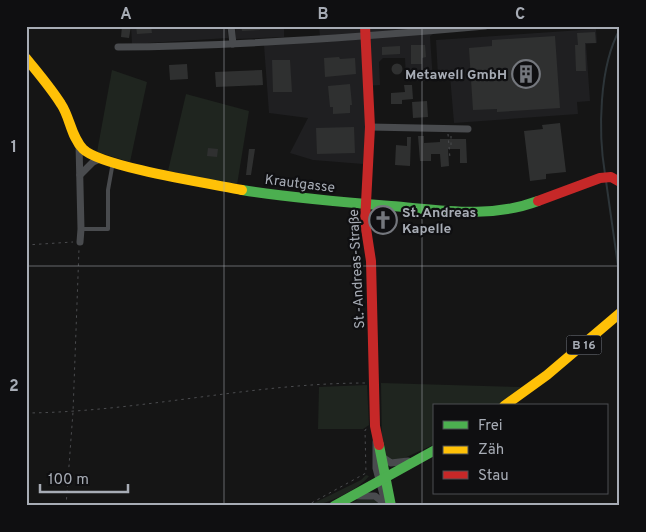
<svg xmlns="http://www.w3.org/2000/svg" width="646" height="532" viewBox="0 0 646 532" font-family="Overpass,sans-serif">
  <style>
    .built { fill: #1f1f21 }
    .green { fill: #1f251f }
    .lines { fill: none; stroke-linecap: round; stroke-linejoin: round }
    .stream { stroke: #2d3539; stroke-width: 2 }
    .building { fill: #2f3030 }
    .path { stroke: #4b4c4f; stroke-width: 1; stroke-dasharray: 2.5 4; stroke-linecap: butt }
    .lane { stroke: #494b4e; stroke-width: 4 }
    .street { stroke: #494b4e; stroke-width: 7 }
    .fast { stroke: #4caf50; stroke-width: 10 }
    .slow { stroke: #ffc107; stroke-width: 10 }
    .jam { stroke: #c62828; stroke-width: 10 }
    .grid { fill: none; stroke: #a7acb5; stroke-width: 1; stroke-opacity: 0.55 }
    .labels { text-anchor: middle; stroke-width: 4.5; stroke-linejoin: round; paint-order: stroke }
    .shield { fill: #0f0f11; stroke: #797d84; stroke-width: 1 }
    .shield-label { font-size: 12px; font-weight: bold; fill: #a7acb5 }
    .poi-label { font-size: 14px; font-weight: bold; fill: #a7acb5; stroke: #0f0f11; text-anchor: end }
    .street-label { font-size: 14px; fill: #a7acb5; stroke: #0f0f11 }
    .neatline { fill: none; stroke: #a7acb5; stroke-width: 2 }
    .grid-label { font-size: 16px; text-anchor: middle; font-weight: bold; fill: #a7acb5 }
  </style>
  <rect width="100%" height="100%" fill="#151515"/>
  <g class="built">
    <polygon points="131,26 227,26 228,38 132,44"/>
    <polygon points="235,26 284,26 284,37 236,39"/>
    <polygon points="319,26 362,26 363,35 320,37"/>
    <polygon points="369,26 446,26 430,36 433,81 406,81 405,58 383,58 379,62 380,85 365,86 366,126 363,164 313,160 290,153 308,118 269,113 264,45 370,39"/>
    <polygon points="596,29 597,43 586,44 590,101 577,102 578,114 454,123 450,76 438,76 436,40"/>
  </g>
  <g class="green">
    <polygon points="112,70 147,82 130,162 97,152"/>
    <polygon points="186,94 249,111 237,185 168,171"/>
    <polygon points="381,383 521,387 498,406 435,406 435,444 398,461 386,458 382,448"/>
    <polygon points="367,385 369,425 363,429 318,429 319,387"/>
    <path d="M366,475L369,476C360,489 324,506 308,506L361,480Z"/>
    <polygon points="371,499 376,500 382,506 344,506 357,500"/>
  </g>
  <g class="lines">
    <g class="stream">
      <path d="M605,174C598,132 599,66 620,29"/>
      <polyline points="606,181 620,280"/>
    </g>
  </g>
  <g class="building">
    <polygon points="122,26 131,26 129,38 121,37"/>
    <polygon points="136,26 151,26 152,33 137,34"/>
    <polygon points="241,26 260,26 260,30 242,31"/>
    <polygon points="595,32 596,43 585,43 586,71 576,71 575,45 578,45 577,33"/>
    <polygon points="555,36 560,108 497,112 497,109 473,110 469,48 492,46 492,40"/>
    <polygon points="411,45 425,45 426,57 422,58 422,64 411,64"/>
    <polygon points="400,46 400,54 382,55 382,47"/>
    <polygon points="339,57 340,59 355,58 356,74 325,77 324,58"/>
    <polygon points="272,60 290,60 292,92 273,92"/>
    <circle cx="397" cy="69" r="5.5"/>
    <polygon points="187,64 188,79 170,80 169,65"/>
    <polygon points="262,70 263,85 216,87 215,72"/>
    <polygon points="350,84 352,105 350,105 350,113 333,114 333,107 330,107 328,86"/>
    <polygon points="404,85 412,85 413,99 402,100 402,104 391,104 391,93 405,92"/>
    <polygon points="427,101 428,117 413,118 412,102"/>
    <polygon points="560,123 566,172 546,174 546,179 530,181 524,131 543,129 542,125"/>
    <polygon points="354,127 355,153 317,154 316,128"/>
    <polygon points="418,136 424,136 424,143 440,142 440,139 466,139 467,163 460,163 460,149 448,149 449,166 441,167 440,154 431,154 431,161 420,161"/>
    <polygon points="407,137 411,137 410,166 395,165 396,145 407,146"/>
    <polygon points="208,148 218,149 217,157 207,156"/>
    <polygon points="249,149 255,149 251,175 246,175"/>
  </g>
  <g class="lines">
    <g class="path">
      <polyline points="448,134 450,158"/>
      <polyline points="451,136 451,145"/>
      <polyline points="354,211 357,222"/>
      <polyline points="26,245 73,242"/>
      <path d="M26,413C140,412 252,383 366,383"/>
      <polyline points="66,506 73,412 79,249"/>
      <polyline points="306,506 366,473 365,430 367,429"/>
    </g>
    <polyline class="lane" points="81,229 108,229 108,190 113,162"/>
    <g class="street">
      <polyline points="231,26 233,44"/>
      <path d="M118,47C241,46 363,37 485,26"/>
      <polyline points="370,127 468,129"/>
      <polyline points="79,144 81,229 80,242"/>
      <polyline points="80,175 93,162 100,159"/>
      <polyline points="376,442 376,468 386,506"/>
      <polyline points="382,457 391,463 408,461"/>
      <polyline points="358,496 375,496 384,503"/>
    </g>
    <g class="fast">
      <path d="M242,190C291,198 341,202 391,206C441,210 490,219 538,201"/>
      <polyline points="379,445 391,506"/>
      <polyline points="334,506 435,450"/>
    </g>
    <g class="slow">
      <path d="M26,58C38,73 51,88 61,104C70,117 71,137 83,149C101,167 212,184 242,190"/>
      <polyline points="504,406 547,375 620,313"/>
    </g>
    <g class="jam">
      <polyline points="365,26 370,127 365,222 371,261 375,426 379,445"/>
      <polyline points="538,201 600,178 611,177 620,182"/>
    </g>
  </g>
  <path class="grid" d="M224,26V506M422,26V506M26,266H620"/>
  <defs>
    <symbol id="building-ring" viewBox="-11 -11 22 22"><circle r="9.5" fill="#0f0f11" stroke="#74777d" stroke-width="1.5"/><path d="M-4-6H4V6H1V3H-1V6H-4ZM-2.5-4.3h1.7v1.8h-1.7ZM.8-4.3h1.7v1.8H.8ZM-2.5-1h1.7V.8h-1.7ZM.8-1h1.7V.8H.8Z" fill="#74777d"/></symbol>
    <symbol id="church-ring" viewBox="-11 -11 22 22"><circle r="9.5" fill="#0f0f11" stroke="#74777d" stroke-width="1.5"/><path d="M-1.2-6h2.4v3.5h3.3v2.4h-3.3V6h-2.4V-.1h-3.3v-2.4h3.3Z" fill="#74777d"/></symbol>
  </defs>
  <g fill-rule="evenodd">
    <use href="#building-ring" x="510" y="58" width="32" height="32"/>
    <use href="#church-ring" x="367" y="204" width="32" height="32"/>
  </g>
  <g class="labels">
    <rect class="shield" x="566.5" y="335.5" width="35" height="19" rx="4"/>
    <g class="shield-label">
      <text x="584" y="349">B 16</text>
    </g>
    <g class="poi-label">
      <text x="507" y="79">Metawell GmbH</text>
      <text x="402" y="217" text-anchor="start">St. Andreas<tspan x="402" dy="16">Kapelle</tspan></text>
    </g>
    <g class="street-label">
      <text transform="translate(300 183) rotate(7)" y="5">Krautgasse</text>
      <text transform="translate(356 269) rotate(-93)" y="5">St.-Andreas-Straße</text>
    </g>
  </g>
  <rect width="646" height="532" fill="none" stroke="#0f0f11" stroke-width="55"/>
  <rect x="433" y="404" width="175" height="90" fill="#0f0f11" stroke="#4c4e53"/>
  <rect x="443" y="421" width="25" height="8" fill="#4caf50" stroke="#4c4e53"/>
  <text x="478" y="430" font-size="15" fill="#a7acb5">Frei</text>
  <rect x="443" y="446" width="25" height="8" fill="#ffc107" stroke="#4c4e53"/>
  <text x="478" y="454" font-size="15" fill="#a7acb5">Zäh</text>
  <rect x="443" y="471" width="25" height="8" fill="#c62828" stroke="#4c4e53"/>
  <text x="478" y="480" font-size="15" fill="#a7acb5">Stau</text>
  <path d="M40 484v8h88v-8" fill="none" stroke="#a7acb5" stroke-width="2.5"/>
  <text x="48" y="484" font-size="15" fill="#a7acb5" stroke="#0f0f11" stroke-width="4" paint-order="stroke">100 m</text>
  <rect x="28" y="28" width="590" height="476" class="neatline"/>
  <g class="grid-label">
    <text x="126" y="19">A</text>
    <text x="323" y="19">B</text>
    <text x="520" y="19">C</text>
    <text x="14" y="152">1</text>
    <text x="14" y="391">2</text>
  </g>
</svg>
